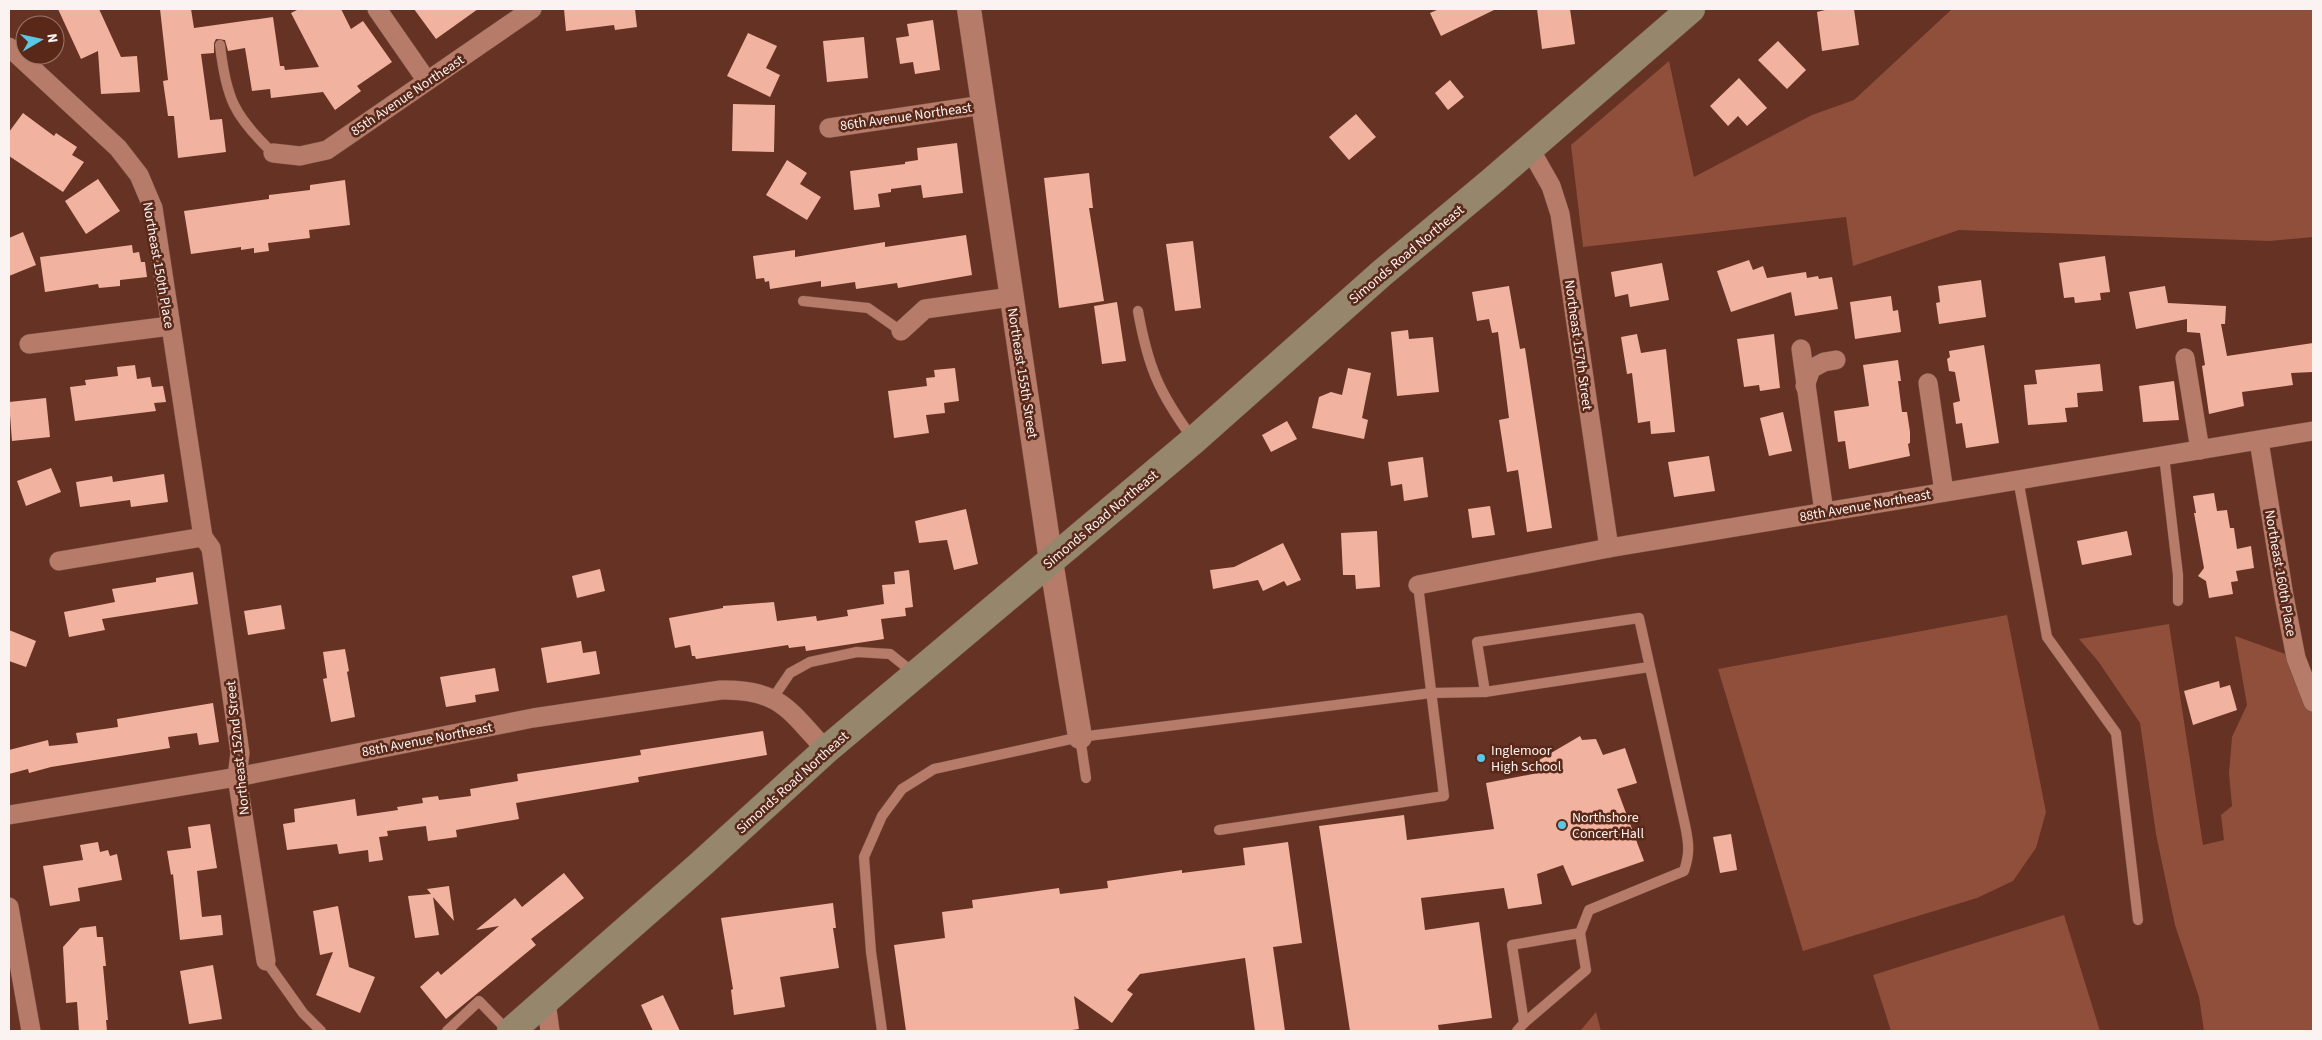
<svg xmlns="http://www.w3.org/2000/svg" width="2322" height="1040" viewBox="0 0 2322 1040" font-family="'Source Sans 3',sans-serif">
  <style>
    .green { fill: #8f4f3b }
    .building { fill: #f1b3a0 }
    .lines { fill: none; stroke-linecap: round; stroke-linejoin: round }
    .service-casing { stroke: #734d40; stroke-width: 11 }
    .minor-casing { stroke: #734d40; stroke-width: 20 }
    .tertiary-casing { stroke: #734d40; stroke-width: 25 }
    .secondary-casing { stroke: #734d40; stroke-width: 29 }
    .service { stroke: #b67b69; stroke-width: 10 }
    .minor { stroke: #b67b69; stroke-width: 19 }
    .tertiary { stroke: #b67b69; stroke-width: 24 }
    .secondary { stroke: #96866c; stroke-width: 28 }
    .poi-dot { fill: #5ac8e5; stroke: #5a2818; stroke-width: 2 }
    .labels { text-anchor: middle; stroke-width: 5; stroke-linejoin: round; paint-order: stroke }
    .street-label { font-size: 14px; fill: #faf3f1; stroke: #5a2818 }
    .poi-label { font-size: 14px; fill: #faf3f1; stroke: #5a2818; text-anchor: start }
  </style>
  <rect width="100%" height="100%" fill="#653223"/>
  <g class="green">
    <polygon points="1952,9 2313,9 2313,237 2270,241 1959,230 1853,266 1846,217 1583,247 1571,145 1669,61 1694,177 1812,115 1854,100"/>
    <polygon points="2007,615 2046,812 2036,848 2013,881 1977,898 1803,951 1718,669"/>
    <polygon points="2169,624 2203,845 2224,840 2221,815 2232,806 2229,773 2232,737 2247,705 2235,636 2296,658 2313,702 2313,1031 2204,1031 2199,997 2175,925 2156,834 2140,723 2098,661 2079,639"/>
    <polygon points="2064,915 2100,1031 1891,1031 1873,975"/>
    <polygon points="1596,1012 1601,1031 1580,1031"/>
  </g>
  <g class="building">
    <polygon points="58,9 99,9 121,57 137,56 140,92 101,94 98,51 81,59"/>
    <polygon points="160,9 191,9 194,28 273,17 280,66 284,66 285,70 319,67 291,13 299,9 341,9 351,29 363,21 392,62 357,86 361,91 335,110 323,92 271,98 270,89 252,91 245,48 228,51 225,40 216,39 214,43 214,53 201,54 210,120 222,119 226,152 178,158 174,116 168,116 163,81 168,80"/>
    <polygon points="414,9 478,9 436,39"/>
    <polygon points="564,9 635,9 637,27 615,30 614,25 566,31"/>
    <polygon points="1439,9 1496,9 1441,36 1430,13"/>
    <polygon points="1537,9 1570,9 1575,44 1542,49"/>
    <polygon points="1829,9 1854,9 1859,45 1822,51 1817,12"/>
    <polygon points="933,20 940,70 915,74 913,62 900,64 896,38 909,36 907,24"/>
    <polygon points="748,33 777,46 766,68 780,75 770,97 727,76"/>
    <polygon points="864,37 868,78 827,82 823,41"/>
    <polygon points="1778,41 1806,70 1787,89 1758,60"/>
    <polygon points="1739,78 1767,108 1747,126 1738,116 1728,126 1710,106"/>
    <polygon points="1450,80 1464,97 1448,110 1435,93"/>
    <polygon points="733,104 775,105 774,152 732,151"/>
    <polygon points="23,113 54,136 56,133 77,147 72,155 84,162 63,192 9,156 9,132"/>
    <polygon points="1356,114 1376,137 1349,160 1329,137"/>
    <polygon points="957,143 963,193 923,198 921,185 891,189 891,192 878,194 880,207 854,210 850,171 905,164 905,162 918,160 917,148"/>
    <polygon points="787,160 807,173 800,184 821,197 807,220 766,195"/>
    <polygon points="1089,173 1093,208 1089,208 1104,301 1059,308 1044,178"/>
    <polygon points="98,179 120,211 86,234 65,201"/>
    <polygon points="345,180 350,225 309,230 310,238 268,243 269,251 254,253 254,248 241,250 241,247 191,254 184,211 269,199 269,195 310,190 310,185"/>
    <polygon points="23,232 36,265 9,276 9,238"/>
    <polygon points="966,235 972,275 898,288 897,283 856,289 855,282 821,287 821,281 770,289 769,281 765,282 764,278 756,279 753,256 795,250 795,257 885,242 885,247"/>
    <polygon points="1193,241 1201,308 1175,311 1166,244"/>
    <polygon points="132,245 133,253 139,252 141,262 145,262 147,277 120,280 120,286 99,288 98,284 45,292 40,257"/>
    <polygon points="2105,256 2110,292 2100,293 2101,300 2075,303 2074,297 2064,298 2059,263"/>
    <polygon points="1749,260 1753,270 1763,266 1767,278 1806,272 1807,278 1818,276 1819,279 1832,277 1838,309 1795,316 1791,292 1731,312 1717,271"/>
    <polygon points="1662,263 1669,300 1630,307 1628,294 1615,297 1611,272"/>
    <polygon points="1981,280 1986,317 1939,324 1936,303 1940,302 1938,286"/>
    <polygon points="1509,286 1520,349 1525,348 1552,528 1527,532 1518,470 1507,472 1499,420 1509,418 1498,332 1492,333 1489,319 1477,321 1472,292"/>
    <polygon points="2165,286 2168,303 2226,306 2225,324 2221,324 2227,356 2313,343 2313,372 2291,373 2293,385 2242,392 2244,406 2209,414 2202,366 2205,365 2200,333 2187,332 2187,319 2136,329 2129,292"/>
    <polygon points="1891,296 1893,311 1898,310 1901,332 1855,339 1850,302"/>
    <polygon points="1117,302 1126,361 1102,364 1094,306"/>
    <polygon points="1408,330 1409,339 1433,337 1439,392 1397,396 1391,332"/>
    <polygon points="1637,334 1641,353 1666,349 1675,432 1651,434 1650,421 1638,423 1632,373 1627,374 1621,337"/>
    <polygon points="1774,334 1780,388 1760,391 1759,385 1744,387 1737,339"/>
    <polygon points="1984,345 1999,443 1966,448 1962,423 1956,424 1953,403 1960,401 1955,372 1949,371 1947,359 1950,357 1949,351"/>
    <polygon points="1898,360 1901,381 1898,381 1902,412 1907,412 1910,432 1910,443 1908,444 1910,456 1849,469 1845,441 1838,442 1834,411 1869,406 1863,365"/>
    <polygon points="2100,364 2103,391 2077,393 2078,407 2065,408 2067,422 2028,425 2024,385 2037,384 2035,370"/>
    <polygon points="135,365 137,379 150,377 152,387 163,386 166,402 154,403 156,411 75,421 70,387 86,385 85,380 118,376 117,367"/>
    <polygon points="955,368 959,401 944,403 945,413 926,415 929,433 894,438 888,391 927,386 926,378 935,377 934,370"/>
    <polygon points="1348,368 1371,373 1362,418 1368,420 1364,439 1312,428 1319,397 1331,392 1342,395"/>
    <polygon points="2174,381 2179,420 2143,422 2139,386"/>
    <polygon points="46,398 50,437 12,441 9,402"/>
    <polygon points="1783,412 1792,451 1769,456 1760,418"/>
    <polygon points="1287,421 1297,439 1271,452 1262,435"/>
    <polygon points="1709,456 1715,491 1674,497 1668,462"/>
    <polygon points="1423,457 1428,497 1404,501 1402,484 1391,486 1388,462"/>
    <polygon points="51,468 61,492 26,506 17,481"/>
    <polygon points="164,474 168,502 131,507 130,500 80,507 76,482 112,476 113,482"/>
    <polygon points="2214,493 2217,511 2227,510 2230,528 2234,528 2237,549 2251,546 2254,568 2236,571 2238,581 2231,582 2233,594 2209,598 2206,581 2198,576 2204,568 2194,513 2196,513 2193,496"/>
    <polygon points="1490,506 1495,535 1472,538 1468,509"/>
    <polygon points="966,509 978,564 954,570 947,540 919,543 915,521"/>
    <polygon points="1377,531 1380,587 1356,589 1355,575 1343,575 1341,533"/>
    <polygon points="2127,531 2132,555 2082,565 2077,541"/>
    <polygon points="1283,543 1301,580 1287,586 1284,581 1263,591 1258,580 1213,589 1210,570 1234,567"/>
    <polygon points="600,569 605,591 577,598 572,576"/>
    <polygon points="909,570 913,607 905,608 906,616 881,619 884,639 806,651 805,646 789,648 788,645 696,659 695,656 692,656 690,645 675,648 669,618 723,608 723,606 774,602 777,621 816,616 817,621 848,616 847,610 884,604 882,585 895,584 894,572"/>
    <polygon points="193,572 198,604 102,619 105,630 69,637 64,612 115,602 112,589 156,582 156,578"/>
    <polygon points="281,605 285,629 248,635 244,611"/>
    <polygon points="9,630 36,641 26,667 9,661"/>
    <polygon points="581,641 583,653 596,651 600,674 547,683 541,648"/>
    <polygon points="345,649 349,671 347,672 355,717 331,722 323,679 327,678 323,652"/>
    <polygon points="495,668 499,691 475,695 476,702 446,707 440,677"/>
    <polygon points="2219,681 2220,688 2230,685 2237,710 2193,725 2184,691"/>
    <polygon points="213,703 219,742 199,745 197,733 168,737 170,748 51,767 29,773 28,769 9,774 9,750 48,740 49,746 78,743 76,733 118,727 117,719"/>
    <polygon points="763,731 767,755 638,777 639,782 516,803 519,819 456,830 457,837 428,841 426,826 387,831 388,836 379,837 383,860 369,862 368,850 339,854 337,844 287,850 283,824 295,822 294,809 355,799 357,816 398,810 397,807 423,803 422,798 438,796 439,800 471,796 470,789 518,781 517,774 641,755 640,750"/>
    <polygon points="1580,736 1582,740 1596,739 1603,755 1625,748 1637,783 1617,789 1644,861 1572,886 1563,865 1537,874 1542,904 1508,909 1504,888 1421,898 1425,930 1479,922 1492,1018 1438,1025 1439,1031 1350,1031 1319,826 1404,815 1407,840 1494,829 1486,783 1538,773 1534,763"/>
    <polygon points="210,824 217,868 197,871 202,917 221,915 223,935 180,940 173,874 171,875 167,851 191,848 188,827"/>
    <polygon points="1731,834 1737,870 1720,873 1713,837"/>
    <polygon points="98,842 100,852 108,850 110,856 117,854 122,880 78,888 80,901 50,906 43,866 83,860 80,845"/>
    <polygon points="1288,842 1302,943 1273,947 1285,1031 1255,1031 1245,958 1140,974 1127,990 1133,994 1112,1023 1074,996 1079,1029 1066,1031 906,1031 894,945 945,938 942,912 973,908 972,900 1059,888 1060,894 1108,888 1107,881 1182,870 1182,873 1245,865 1243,848"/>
    <polygon points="564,873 584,898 531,939 536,945 446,1019 420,987 438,971 441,975 499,926 476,930 515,898 522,907"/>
    <polygon points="449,886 454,921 433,897 439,935 415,938 408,896 431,894 427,889"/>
    <polygon points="833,903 836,928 833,928 839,968 780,977 785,1007 734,1015 731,990 733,989 721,918"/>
    <polygon points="338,906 349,967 375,977 360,1013 316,995 333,952 320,955 313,911"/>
    <polygon points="96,926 97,937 103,937 106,966 103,966 108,1020 106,1020 107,1031 79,1031 77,1002 66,1003 63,947 80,928"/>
    <polygon points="213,965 222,1019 189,1024 180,971"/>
    <polygon points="663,995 680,1031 653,1031 641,1005"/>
  </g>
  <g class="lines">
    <defs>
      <g id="service">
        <path d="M220,45C226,98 234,116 273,153"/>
        <polyline points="803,301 868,308 901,331"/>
        <path d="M1138,311C1148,367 1159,393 1193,439"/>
        <polyline points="2164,456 2178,575 2178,601"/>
        <polyline points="2018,479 2047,637 2116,733 2138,920"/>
        <polyline points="773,698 790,673 810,662 857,652 890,654 915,674"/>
        <polyline points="1080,737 1086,778"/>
        <polyline points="1219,830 1444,796 1418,585"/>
        <polyline points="266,961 303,1013 321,1031"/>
        <polyline points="1524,1023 1586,970 1580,933"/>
        <polyline points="447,1031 479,1001 508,1031"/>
        <polyline points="882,1031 871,952 864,857 882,816 902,789 934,769 1080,737 1431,693 1485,692"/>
        <path d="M1517,1031L1524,1023L1512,945L1580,933L1589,910L1684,871C1690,853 1689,844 1685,825L1639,618L1477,642L1485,692L1649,667"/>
      </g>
      <g id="minor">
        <polyline points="377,9 427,81"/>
        <polyline points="9,47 118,148 139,175 153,208 203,537 211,548 240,753 237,777 266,961"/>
        <polyline points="829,128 983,105"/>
        <polyline points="1530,149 1551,186 1560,214 1609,548"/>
        <polyline points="273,153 300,156 327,150 532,9"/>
        <polyline points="901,331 925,309 1011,297"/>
        <polyline points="29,344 170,326"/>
        <polyline points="1801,349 1824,512"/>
        <polyline points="2185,358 2200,450"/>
        <polyline points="1928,383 1944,492"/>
        <polyline points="1805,386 1811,369 1824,362 1836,360"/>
        <polyline points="2259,441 2284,596 2296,658 2313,702"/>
        <polyline points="59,561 203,537"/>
        <polyline points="1418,585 1609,548 2313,431"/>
        <path d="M9,815L237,777L533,718L721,690C780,689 789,710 826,750"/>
        <polyline points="9,907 31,1031"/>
        <polyline points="546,1002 550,1031"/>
      </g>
      <polyline id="tertiary" points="969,9 1051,561 1080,737"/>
      <polyline id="secondary" points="511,1031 700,865 826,750 1194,440 1382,273 1491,182 1691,9"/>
    </defs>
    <use href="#service" class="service-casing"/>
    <use href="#minor" class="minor-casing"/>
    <use href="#tertiary" class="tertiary-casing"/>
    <use href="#secondary" class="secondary-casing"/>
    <use href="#service" class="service"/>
    <use href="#minor" class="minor"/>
    <use href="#tertiary" class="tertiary"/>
    <use href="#secondary" class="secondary"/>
  </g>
  <g class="poi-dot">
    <circle cx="1481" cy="758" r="5"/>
    <circle cx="1562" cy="825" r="5"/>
  </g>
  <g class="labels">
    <g class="street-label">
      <text transform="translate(407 95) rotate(-34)" y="5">85th Avenue Northeast</text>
      <text transform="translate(906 116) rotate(-8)" y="5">86th Avenue Northeast</text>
      <text transform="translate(1406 254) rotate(-40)" y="5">Simonds Road Northeast</text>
      <text transform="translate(159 265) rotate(80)" y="5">Northeast 150th Place</text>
      <text transform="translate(1579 345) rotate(82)" y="5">Northeast 157th Street</text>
      <text transform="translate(1023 373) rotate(81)" y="5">Northeast 155th Street</text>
      <text transform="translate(1865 505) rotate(-10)" y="5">88th Avenue Northeast</text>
      <text transform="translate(1100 519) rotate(-40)" y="5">Simonds Road Northeast</text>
      <text transform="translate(2281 573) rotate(80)" y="5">Northeast 160th Place</text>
      <text transform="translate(427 739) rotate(-11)" y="5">88th Avenue Northeast</text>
      <text transform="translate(237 748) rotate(-96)" y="5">Northeast 152nd Street</text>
      <text transform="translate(792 782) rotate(-42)" y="5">Simonds Road Northeast</text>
    </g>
    <g class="poi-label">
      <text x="1491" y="755">Inglemoor<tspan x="1491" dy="16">High School</tspan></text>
      <text x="1572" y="822">Northshore<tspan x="1572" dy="16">Concert Hall</tspan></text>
    </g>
  </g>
  <rect width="2322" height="1040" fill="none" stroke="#faf3f1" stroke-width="20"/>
  <g transform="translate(40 40) rotate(81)"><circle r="24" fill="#5a2818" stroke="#9a796f"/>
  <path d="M0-4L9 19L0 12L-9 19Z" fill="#5ac8e5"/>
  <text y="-8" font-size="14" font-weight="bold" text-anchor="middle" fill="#faf3f1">N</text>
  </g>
</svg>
